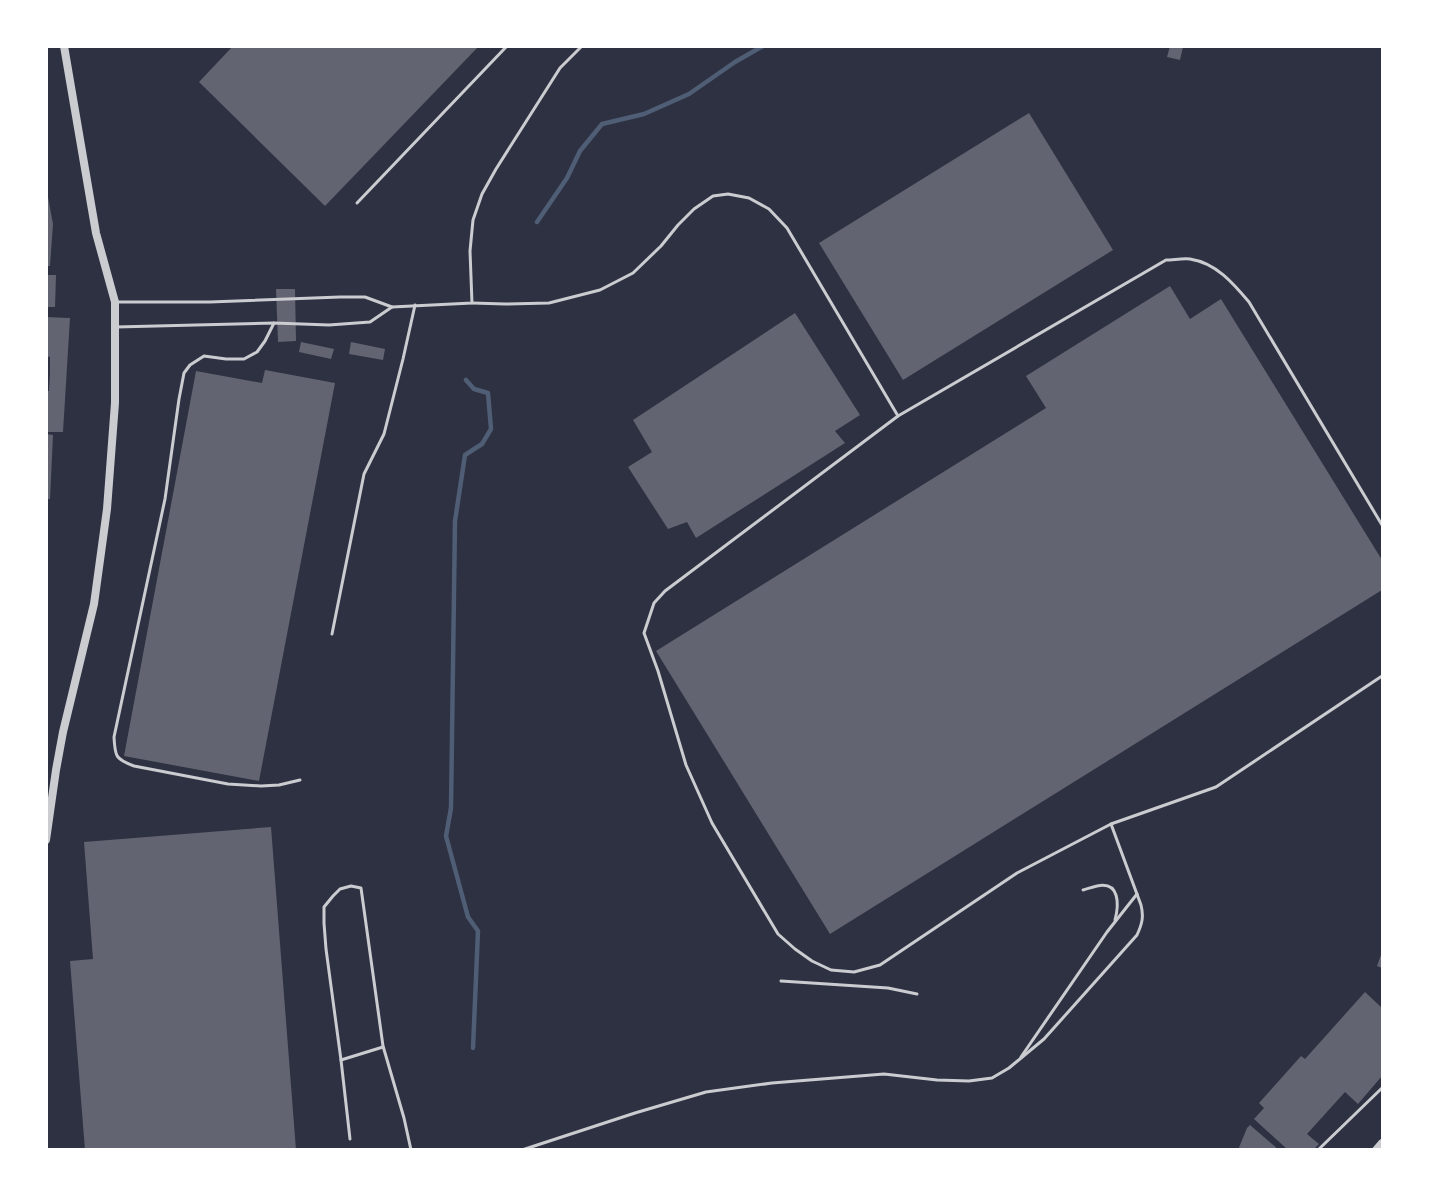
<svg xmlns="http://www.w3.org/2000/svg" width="1429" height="1196" viewBox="0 0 1429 1196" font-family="'PT Sans',sans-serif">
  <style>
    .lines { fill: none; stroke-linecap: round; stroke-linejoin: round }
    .stream { stroke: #4f5d75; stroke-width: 4.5 }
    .building { fill: #626471 }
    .service { stroke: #caccd0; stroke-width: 3 }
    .tertiary { stroke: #caccd0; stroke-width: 8 }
  </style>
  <rect width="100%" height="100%" fill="#2d3142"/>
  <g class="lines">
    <g class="stream">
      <polyline points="537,222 567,178 580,151 602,124 644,114 689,94 735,62 763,46"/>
      <polyline points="466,380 474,389 488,393 491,429 482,444 465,455 455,521 451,808 446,836 468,917 478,931 473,1048"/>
    </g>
  </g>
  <g class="building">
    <polygon points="233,46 479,46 325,206 199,82"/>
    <polygon points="1170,46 1183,47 1180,60 1167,57"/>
    <polygon points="1029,113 1113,250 903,380 819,243"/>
    <polygon points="46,197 48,197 53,224 50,266 46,266"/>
    <polygon points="46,275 56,275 55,307 46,307"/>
    <polygon points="1170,286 1190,319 1221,299 1382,560 1382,590 830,934 656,651 1046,408 1026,376"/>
    <polygon points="276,289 295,289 296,341 278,342"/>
    <polygon points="795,313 860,415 835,431 845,443 696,538 687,522 668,529 628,467 652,452 633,420"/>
    <polygon points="46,317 70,318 63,432 46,432 46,391 49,391 50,373 50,357 46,356"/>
    <polygon points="301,342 334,349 331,359 299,352"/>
    <polygon points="351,342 385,349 383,360 349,354"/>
    <polygon points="265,370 335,383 259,781 124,756 196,371 262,383"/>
    <polygon points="46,434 53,435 50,499 46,499"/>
    <polygon points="271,827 296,1150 85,1150 70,961 93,959 84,842"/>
    <polygon points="1382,952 1382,968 1377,966"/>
    <polygon points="1365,992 1382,1008 1382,1076 1358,1104 1345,1092 1307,1134 1319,1144 1313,1150 1288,1150 1254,1119 1264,1108 1259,1103 1301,1056 1305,1059"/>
    <polygon points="1250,1125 1279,1150 1238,1150 1247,1128"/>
  </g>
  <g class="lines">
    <g class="service">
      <polyline points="357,203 507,46"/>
      <polyline points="117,302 210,302 340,297 365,297 392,307 472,303 470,251 473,220 482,194 496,169 560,68 582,46"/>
      <polyline points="472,303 505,304 549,303 600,290 633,273 661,246 678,225 694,209 713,196 728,194 749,198 769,209 787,228 898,416"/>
      <path d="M274,323L265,341L257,352L244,359H226L204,356L190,365L184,373L179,399L165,499L114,737C115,756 115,759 134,766L228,784L261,786L279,785L300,780"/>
      <polyline points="116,327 274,323 329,325 370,322 392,307"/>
      <path d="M1382,525L1249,302C1233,283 1216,263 1190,259C1183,258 1173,260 1166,260L898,416L665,591L654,603L644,633L658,671L686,765L712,823L778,934L795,949L812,961L831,970L854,972L880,965L1017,873L1111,824L1216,787L1382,676"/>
      <polyline points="332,634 364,474 384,434 403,359 415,305"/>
      <path d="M1083,890C1087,889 1092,887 1097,886C1120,881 1119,905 1115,920"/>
      <polyline points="781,981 888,988 917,994"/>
      <polyline points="1021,1057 1107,932 1137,894"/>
      <polyline points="341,1060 326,949 324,923 324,907 333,896 340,889 351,886 361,888 383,1046 404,1118 411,1150"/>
      <polyline points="350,1139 341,1060 383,1047"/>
      <path d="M522,1150L635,1113L706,1092L772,1083L884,1074L937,1080L969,1081L992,1078L1009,1068L1044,1039L1137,935C1142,924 1144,917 1141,905L1111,824"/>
      <polyline points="1318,1150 1382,1088"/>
    </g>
    <g class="tertiary">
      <polyline points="46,840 56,770 63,732 94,604 107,509 115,403 115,302 96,233 64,46"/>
      <polyline points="1376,1150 1382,1143"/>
    </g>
  </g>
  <rect width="1429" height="1196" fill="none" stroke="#ffffff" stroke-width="96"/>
</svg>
